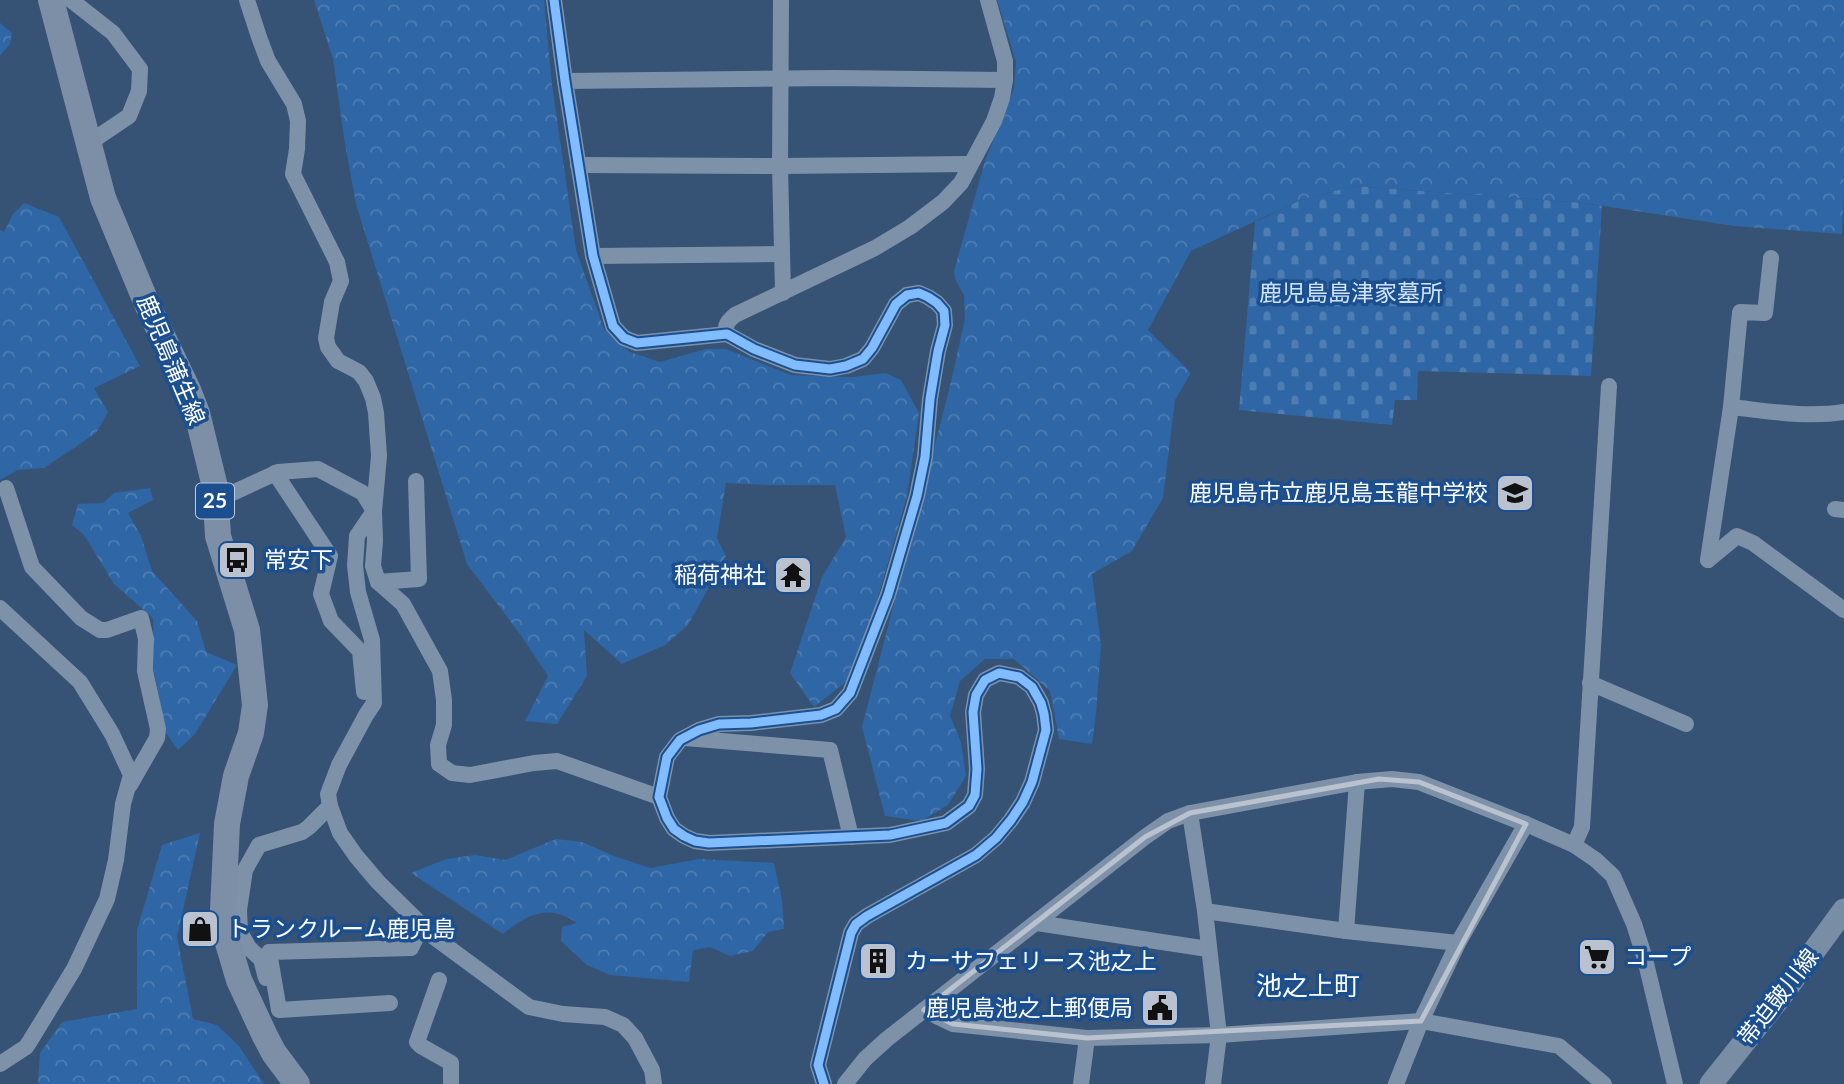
<svg xmlns="http://www.w3.org/2000/svg" width="1844" height="1084" viewBox="0 0 1844 1084" font-family="Lato,'Noto Sans JP',sans-serif">
  <style>
    .forest { fill: url(#forest-crowns) }
    .cemetery { fill: url(#cemetery-stones) }
    .lines { fill: none; stroke-linecap: round; stroke-linejoin: round }
    .street { stroke: #7d92a8; stroke-width: 16 }
    .secondary { stroke: #798da4; stroke-width: 23 }
    .primary { stroke: #7d8ea7; stroke-width: 26 }
    .cycleway-casing { stroke: #1b4f8f; stroke-width: 13 }
    .cycleway { stroke: #80bcff; stroke-width: 9 }
    .marked { fill: none; stroke: #b9c2ce; stroke-width: 5; stroke-linejoin: round }
    .labels { text-anchor: middle; stroke-width: 7; stroke-linejoin: round; paint-order: stroke }
    .shield { fill: #1b4f8f; stroke: #bbcadd; stroke-width: 2 }
    .shield-label { font-size: 21px; font-weight: bold; fill: #fff }
    .park-label { font-size: 23px; fill: #cfe3fa; stroke: #1b4f8f }
    .street-label { font-size: 23px; fill: #fff; stroke: #1b4f8f }
    .poi-label { font-size: 23px; fill: #fff; stroke: #1b4f8f; text-anchor: start }
    .quarter-label { font-size: 26px; fill: #fff; stroke: #1b4f8f }
  </style>
  <defs>
    <pattern id="forest-crowns" width="20" height="18" patternUnits="userSpaceOnUse" patternTransform="scale(1.75)"><rect width="20" height="18" fill="#2f66a5"/><path d="M2 6a3 3 0 1 1 6 0M12 15a3 3 0 1 1 6 0" fill="none" stroke="#4e7db2"/></pattern>
    <pattern id="cemetery-stones" width="16" height="16" patternUnits="userSpaceOnUse" patternTransform="scale(1.75)"><rect width="16" height="16" fill="#2f66a5"/><path d="M2 7V4a2 2 0 0 1 4 0v3zM10 15v-3a2 2 0 0 1 4 0v3z" fill="#4e7db2"/></pattern>
  </defs>
  <rect width="100%" height="100%" fill="#365274"/>
  <g class="forest">
    <polygon points="314,0 544,0 552,85 576,250 604,329 630,352 660,362 706,349 726,349 791,375 852,377 886,373 901,380 919,413 907,496 875,608 852,677 814,707 790,673 822,577 846,537 835,485 769,485 726,483 717,538 726,556 688,625 665,645 622,664 584,630 587,676 557,724 525,721 548,676 520,634 467,564 356,204 344,138 333,59"/>
    <polygon points="997,0 1844,0 1844,193 1842,234 1734,226 1584,203 1353,186 1299,201 1191,251 1148,330 1191,373 1175,400 1163,498 1132,551 1092,574 1101,645 1096,714 1092,744 1059,739 1050,691 1014,659 985,659 960,681 950,716 961,742 966,776 948,805 921,821 885,816 862,727 950,386 965,319 964,295 955,279 954,271 985,161 1014,89 1016,62"/>
    <polygon points="0,23 12,33 10,44 0,56"/>
    <polygon points="24,203 59,217 140,366 94,388 108,412 96,433 44,468 18,470 0,480 0,230 4,232 13,214"/>
    <polygon points="150,488 153,500 128,513 141,536 152,571 197,621 206,652 237,665 195,734 178,750 166,733 154,671 153,618 114,584 84,535 72,525 78,504 103,503 114,493"/>
    <polygon points="200,833 177,937 193,1019 217,1025 239,1046 264,1084 38,1084 40,1053 62,1022 137,1009 137,930 162,845"/>
    <path d="M556,839L582,842L614,856L650,868L699,859L774,863L782,900L784,929L768,932L753,951L730,956L710,947L693,950L689,982L610,975L587,965L561,941L562,927L577,923C549,903 527,914 503,934L411,873L446,859L475,855L505,860Z"/>
  </g>
  <polygon class="cemetery" points="1353,186 1584,203 1602,206 1591,376 1418,371 1417,400 1395,400 1392,425 1239,410 1255,222 1299,201"/>
  <g class="lines">
    <g class="street">
      <polyline points="71,0 113,33 140,69 139,91 129,116 89,143"/>
      <polyline points="247,0 259,37 268,61 294,104 298,121 297,149 293,174 337,262 341,281 332,302 326,338 328,347 338,361 359,372 366,381 373,398 376,413 379,456 374,511 375,541 373,566 378,582 403,604 440,671 444,700 444,725 438,745 439,764 452,773 470,775 534,763 557,761 659,797"/>
      <polyline points="554,0 565,81 593,256 613,326 624,338 637,343 727,334 754,349 795,365 830,369 846,366 863,359 872,348 896,304 907,295 919,293 928,297 937,303 944,311 945,325 938,351 930,399 925,457 917,496 888,595 850,693 836,709 821,715 751,723 719,724 699,730 680,740 667,757 659,797 667,818 674,829 684,836 695,841 709,843 890,835 946,823 969,806 975,795 977,769 973,712 976,695 985,680 999,673 1019,677 1032,687 1041,703 1044,714 1046,730 1032,782 1023,802 1011,820 996,838 976,855 867,916 856,924 851,933 818,1065 824,1084"/>
      <polyline points="781,0 780,166 783,293"/>
      <polyline points="565,81 833,78 1005,80"/>
      <polyline points="578,165 780,166 969,164"/>
      <polyline points="593,256 782,254"/>
      <path d="M727,334C724,325 728,321 735,315L875,248L910,227L943,202L961,183L994,121L1002,98L1005,80V61L988,0"/>
      <polyline points="1731,407 1740,312 1765,313 1771,258"/>
      <polyline points="275,473 330,556 321,594 331,621 360,651 364,692"/>
      <polyline points="6,488 32,567 81,618 100,630 107,630 141,618 146,639 145,671 158,729 157,738 130,785"/>
      <polyline points="215,501 278,472 318,469 363,493 374,511 357,536 355,565 358,592 372,640 374,703 366,715 339,765 328,794 330,806 340,833 356,856 378,882 434,937 529,1007 563,1014 605,1017 623,1025 635,1038 652,1070 654,1084"/>
      <polyline points="1835,509 1844,510"/>
      <path d="M1708,560L1731,407C1768,411 1807,418 1844,412"/>
      <polyline points="1708,560 1737,536 1753,543 1844,610"/>
      <polyline points="378,582 419,579 416,481"/>
      <polyline points="0,608 80,682 112,734 131,775 123,804 116,860 107,899 74,969 30,1041 26,1047 0,1064"/>
      <polyline points="1590,683 1686,724"/>
      <polyline points="685,738 830,750 851,837"/>
      <polyline points="1190,813 1205,911 1219,1035 1213,1084"/>
      <polyline points="1574,845 1582,827 1609,386"/>
      <polyline points="1205,911 1346,931 1458,943"/>
      <polyline points="1037,923 1208,949"/>
      <polyline points="1346,931 1357,782"/>
      <polyline points="266,978 261,959 249,948 240,932 239,910 245,870 259,845 302,832 309,827 330,806"/>
      <polyline points="439,980 417,1042 421,1046 451,1063 451,1084"/>
      <polyline points="390,1003 279,1010 269,952 411,948 422,925"/>
      <polyline points="924,1010 953,1024 1087,1038 1219,1035 1421,1021 1559,1046 1604,1084"/>
      <polyline points="845,1084 865,1059 887,1039 1145,837 1168,821 1190,813 1357,782 1392,779 1419,782 1526,824 1574,845 1596,860 1613,876 1634,924 1645,959 1675,1084"/>
      <polyline points="1081,1084 1087,1038"/>
      <polyline points="1396,1084 1421,1021 1458,943 1526,824"/>
    </g>
    <polyline class="secondary" points="1711,1084 1781,996 1844,910"/>
    <polyline class="primary" points="51,0 103,198 147,304 188,390 197,413 215,487 218,536 247,630 255,705 251,733 236,776 227,824 223,910 225,933 239,980 265,1036 274,1053 297,1084"/>
    <defs>
      <polyline id="cycleway" points="554,0 565,81 593,256 613,326 624,338 637,343 727,334 754,349 795,365 830,369 846,366 863,359 872,348 896,304 907,295 919,293 928,297 937,303 944,311 945,325 938,351 930,399 925,457 917,496 888,595 850,693 836,709 821,715 751,723 719,724 699,730 680,740 667,757 659,797 667,818 674,829 684,836 695,841 709,843 890,835 946,823 969,806 975,795 977,769 973,712 976,695 985,680 999,673 1019,677 1032,687 1041,703 1044,714 1046,730 1032,782 1023,802 1011,820 996,838 976,855 867,916 856,924 851,933 818,1065 824,1084"/>
    </defs>
    <use href="#cycleway" class="cycleway-casing"/>
    <use href="#cycleway" class="cycleway"/>
  </g>
  <path class="marked" d="M1379,779L1419,782L1526,824L1421,1021L1087,1038L953,1024L924,1010L1145,837L1190,813Z"/>
  <defs>
    <symbol id="school-square" viewBox="-11 -11 22 22"><rect x="-9" y="-9" width="18" height="18" rx="4" fill="#b9c2ce" stroke="#1b4f8f"/><path d="M0-5L7-2L0 1L-7-2ZM-4 1L0 2.5L4 1V4Q0 6-4 4Z" fill="#111"/></symbol>
    <symbol id="bus-square" viewBox="-11 -11 22 22"><rect x="-9" y="-9" width="18" height="18" rx="4" fill="#b9c2ce" stroke="#1b4f8f"/><path d="M-5-6H5V4H4V6H2V4H-2V6H-4V4H-5ZM-3.5-4V0h7V-4ZM-3.5 1.2v1.5H-2V1.2ZM2 1.2v1.5H3.5V1.2Z" fill="#111"/></symbol>
    <symbol id="temple-square" viewBox="-11 -11 22 22"><rect x="-9" y="-9" width="18" height="18" rx="4" fill="#b9c2ce" stroke="#1b4f8f"/><path d="M0-6L5-2H3V0L6.5 2.5H4V6H1.5V3h-3V6H-4V2.5H-6.5L-3 0V-2H-5Z" fill="#111"/></symbol>
    <symbol id="shop-square" viewBox="-11 -11 22 22"><rect x="-9" y="-9" width="18" height="18" rx="4" fill="#b9c2ce" stroke="#1b4f8f"/><path d="M-5-2.5h2.3a2.7 3.5 0 0 1 5.4 0H5L5.5 6h-11ZM-1.5-2.5h3a1.5 2.3 0 0 0-3 0Z" fill="#111"/></symbol>
    <symbol id="supermarket-square" viewBox="-11 -11 22 22"><rect x="-9" y="-9" width="18" height="18" rx="4" fill="#b9c2ce" stroke="#1b4f8f"/><path d="M-6-5.5h2.5l.6 2H6L4.5 2H-2.5L-4.4-4H-6ZM-1.5 3.2a1.3 1.3 0 1 0 .1 0ZM3 3.2a1.3 1.3 0 1 0 .1 0Z" fill="#111"/></symbol>
    <symbol id="building-square" viewBox="-11 -11 22 22"><rect x="-9" y="-9" width="18" height="18" rx="4" fill="#b9c2ce" stroke="#1b4f8f"/><path d="M-4-6H4V6H1V3H-1V6H-4ZM-2.5-4.3h1.7v1.8h-1.7ZM.8-4.3h1.7v1.8H.8ZM-2.5-1h1.7V.8h-1.7ZM.8-1h1.7V.8H.8Z" fill="#111"/></symbol>
    <symbol id="civic-square" viewBox="-11 -11 22 22"><rect x="-9" y="-9" width="18" height="18" rx="4" fill="#b9c2ce" stroke="#1b4f8f"/><path d="M-.6-6.5H3V-4.5H.6V-3L4-1V1h2V6H-6V1h2V-1L-.6-3ZM-1.2 2.5V6h2.4V2.5Z" fill="#111"/></symbol>
  </defs>
  <g fill-rule="evenodd">
    <use href="#school-square" x="1493" y="471" width="44" height="44"/>
    <use href="#bus-square" x="215" y="538" width="44" height="44"/>
    <use href="#temple-square" x="771" y="553" width="44" height="44"/>
    <use href="#shop-square" x="178" y="907" width="44" height="44"/>
    <use href="#supermarket-square" x="1575" y="935" width="44" height="44"/>
    <use href="#building-square" x="856" y="939" width="44" height="44"/>
    <use href="#civic-square" x="1138" y="986" width="44" height="44"/>
  </g>
  <g class="labels">
    <rect class="shield" x="196" y="483.5" width="38" height="35" rx="5"/>
    <g class="shield-label">
      <text x="215" y="508">25</text>
    </g>
    <g class="park-label">
      <text x="1351" y="301">鹿児島島津家墓所</text>
    </g>
    <g class="street-label">
      <text transform="translate(171 360) rotate(67)" y="8">鹿児島蒲生線</text>
      <text transform="translate(1778 997) rotate(-52)" y="8">帯迫皷川線</text>
    </g>
    <g class="poi-label">
      <text x="1488" y="501" text-anchor="end">鹿児島市立鹿児島玉龍中学校</text>
      <text x="264" y="568">常安下</text>
      <text x="766" y="583" text-anchor="end">稲荷神社</text>
      <text x="227" y="937">トランクルーム鹿児島</text>
      <text x="1624" y="965">コープ</text>
      <text x="905" y="969">カーサフェリース池之上</text>
      <text x="1133" y="1016" text-anchor="end">鹿児島池之上郵便局</text>
    </g>
    <g class="quarter-label">
      <text x="1308" y="995">池之上町</text>
    </g>
  </g>
</svg>
